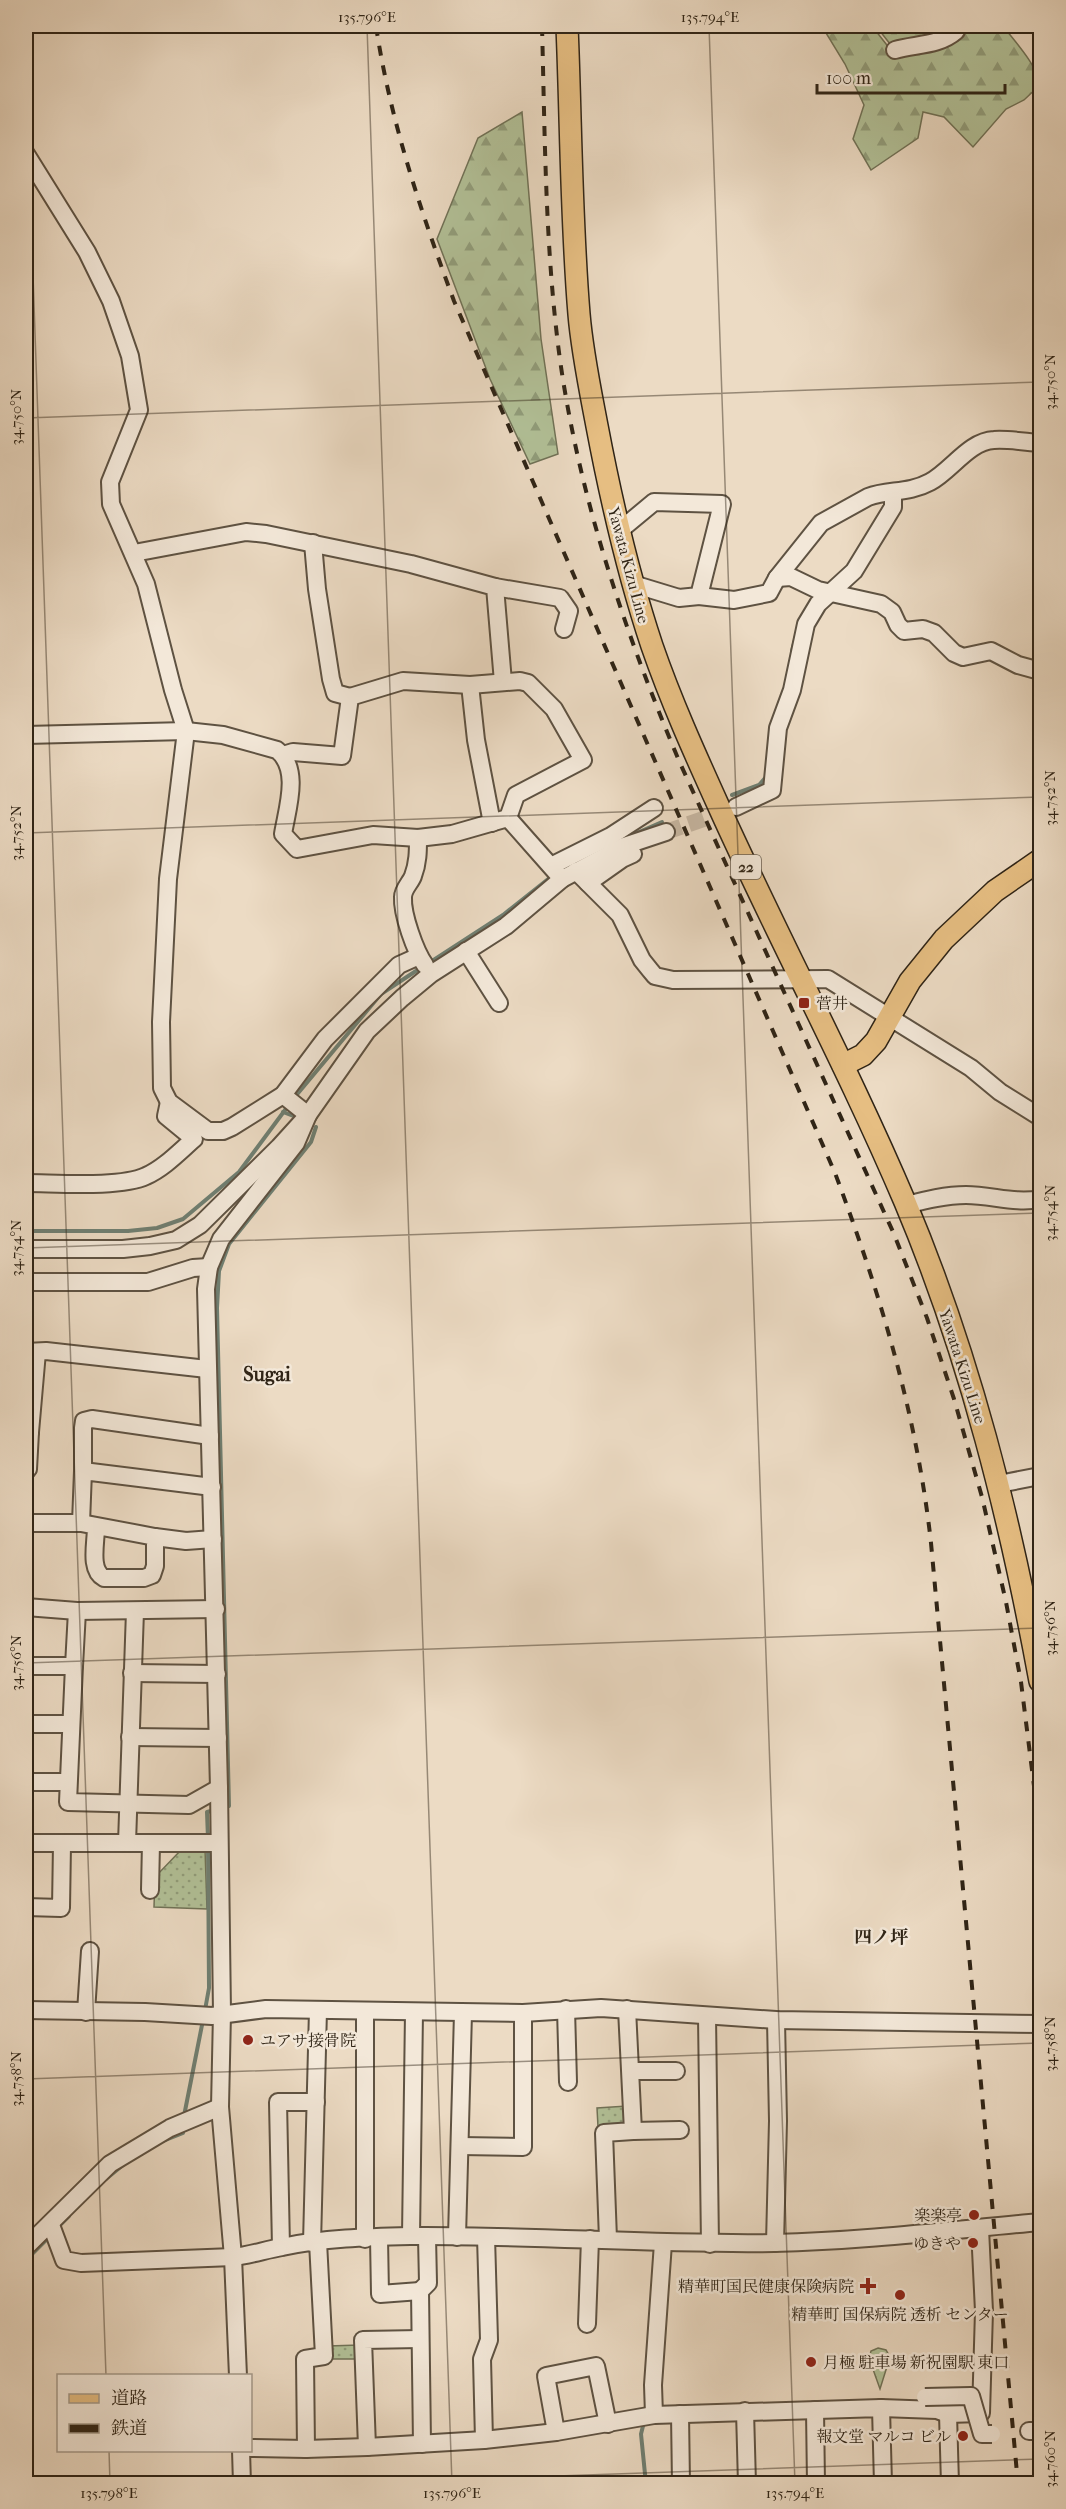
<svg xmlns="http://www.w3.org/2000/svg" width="1066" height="2509" viewBox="0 0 1066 2509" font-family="'IM FELL French Canon','Noto Serif JP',serif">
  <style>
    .grass { fill: url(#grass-tufts); stroke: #707257; stroke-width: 1.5 }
    .forest { fill: url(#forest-firs); stroke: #707257; stroke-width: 1.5 }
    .cemetery { fill: url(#cemetery-stones); stroke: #707257; stroke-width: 1.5 }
    .park { fill: url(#park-dots); stroke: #707257; stroke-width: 1.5 }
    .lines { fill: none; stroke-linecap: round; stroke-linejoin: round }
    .stream { stroke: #6f7f72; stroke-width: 4 }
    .minor-tunnel { stroke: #c6b6a1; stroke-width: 16; stroke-dasharray: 16 8; stroke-linecap: butt }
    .minor-casing { stroke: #5e5242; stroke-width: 20 }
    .major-casing { stroke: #2f2416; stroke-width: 24 }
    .minor { stroke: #f3e8d9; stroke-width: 16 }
    .major { stroke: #e6be82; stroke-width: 21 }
    .rail { stroke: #2f2416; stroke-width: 4; stroke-dasharray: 10 10; stroke-linecap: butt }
    .minor-bridge-casing { stroke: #5e5242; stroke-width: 20; stroke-linecap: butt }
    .minor-bridge { stroke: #f3e8d9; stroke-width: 16 }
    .ticks { fill: none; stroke: #2f2416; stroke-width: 1.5; stroke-opacity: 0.45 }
    .poi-dot { fill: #8f2418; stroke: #f3e8d9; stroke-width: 2 }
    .labels { text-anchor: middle; stroke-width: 5; stroke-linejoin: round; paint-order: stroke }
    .shield { fill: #f3e8d9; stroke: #6a5f50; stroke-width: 1.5 }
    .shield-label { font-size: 15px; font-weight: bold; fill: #2f2416 }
    .street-label { font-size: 16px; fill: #2f2416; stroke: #f3e8d9 }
    .poi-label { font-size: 16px; fill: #2f2416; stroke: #f3e8d9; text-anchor: end }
    .neighbourhood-label { font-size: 18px; font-weight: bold; fill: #2f2416; stroke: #f3e8d9 }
    .quarter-label { font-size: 20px; font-weight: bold; fill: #2f2416; stroke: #f3e8d9 }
    .neatline { fill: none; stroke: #2f2416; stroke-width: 2 }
    .ticks-label { font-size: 15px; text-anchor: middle; fill: #2f2416 }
  </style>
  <defs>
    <pattern id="grass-tufts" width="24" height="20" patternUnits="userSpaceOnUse" patternTransform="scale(1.5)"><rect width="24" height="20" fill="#b2c198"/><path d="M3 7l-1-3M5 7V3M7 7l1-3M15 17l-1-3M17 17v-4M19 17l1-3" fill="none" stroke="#919d7b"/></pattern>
    <pattern id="forest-firs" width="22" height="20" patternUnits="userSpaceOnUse" patternTransform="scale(1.5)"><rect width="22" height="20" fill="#b2c198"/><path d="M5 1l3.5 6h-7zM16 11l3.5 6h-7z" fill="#919d7b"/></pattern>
    <pattern id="cemetery-stones" width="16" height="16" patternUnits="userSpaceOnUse" patternTransform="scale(1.5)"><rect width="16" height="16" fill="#b2c198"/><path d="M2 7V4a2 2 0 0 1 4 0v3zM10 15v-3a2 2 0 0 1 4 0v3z" fill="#919d7b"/></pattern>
    <pattern id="park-dots" width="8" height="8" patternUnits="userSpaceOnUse" patternTransform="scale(1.5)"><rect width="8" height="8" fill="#b2c198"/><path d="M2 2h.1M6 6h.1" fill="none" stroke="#919d7b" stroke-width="1.8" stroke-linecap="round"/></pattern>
  </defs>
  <rect width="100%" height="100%" fill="#ecdbc4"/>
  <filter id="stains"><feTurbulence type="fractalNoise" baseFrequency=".00333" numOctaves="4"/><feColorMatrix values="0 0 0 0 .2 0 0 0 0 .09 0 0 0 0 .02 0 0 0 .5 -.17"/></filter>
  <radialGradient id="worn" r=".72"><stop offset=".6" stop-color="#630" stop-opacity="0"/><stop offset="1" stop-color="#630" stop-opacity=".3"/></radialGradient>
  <polygon class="grass" points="878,2348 886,2350 890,2357 880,2389 869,2358 871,2351"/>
  <g class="forest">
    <path d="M824,26H872L890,49L957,26H968L973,33L977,31L974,26H1003C1013,39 1040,69 1040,85L1024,100L1006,109L973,147L944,117L923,112L918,138L871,170L853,139L864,105L845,64L826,33Z"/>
    <polygon points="522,112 541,339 558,454 530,464 490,379 437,239 478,138"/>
  </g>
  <polygon class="cemetery" points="876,26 952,26 952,28 894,49"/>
  <g class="park">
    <polygon points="182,1849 205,1849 207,1909 154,1907 155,1877"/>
    <polygon points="627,2106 628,2120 622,2126 598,2127 597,2108"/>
    <polygon points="360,2345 360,2359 329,2359 328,2346"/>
  </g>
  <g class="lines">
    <g class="stream">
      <polyline points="792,651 796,636"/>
      <polyline points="732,795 759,785 767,776"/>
      <polyline points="630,836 662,822"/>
      <polyline points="429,963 503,915 552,876"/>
      <polyline points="294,1098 381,994 422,967"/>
      <polyline points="283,1112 296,1117"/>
      <polyline points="26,1231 128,1231 157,1228 183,1219 239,1172 288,1106"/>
      <polyline points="225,1807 229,1806 217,1308 219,1271 229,1244 311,1142 316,1127"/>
      <polyline points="208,1839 207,1812 215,1810"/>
      <polyline points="205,2010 209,1988 208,1846"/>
      <polyline points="184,2116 203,2020"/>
      <polyline points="163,2141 183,2133 182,2129"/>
      <polyline points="106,2179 123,2165"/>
      <polyline points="57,2228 69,2216"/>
      <polyline points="26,2260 50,2236"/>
      <polyline points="644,2422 641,2434 646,2484"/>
    </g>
    <polyline class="minor-tunnel" points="666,832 732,809"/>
    <defs>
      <g id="minor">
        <path d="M895,50C916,44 939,46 956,31V26"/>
        <polyline points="26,154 87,252 111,301 130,356 139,410 110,482 111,504 146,584 173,690 186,731 168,879 161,1022 162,1088 169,1102 208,1131 223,1131 232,1127 283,1095 325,1039 399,965 419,956"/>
        <polyline points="619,531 654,502 722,504 699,596 679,598 633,584"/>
        <polyline points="313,543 317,589 331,679 335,693 350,697"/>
        <polyline points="134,553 246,532 266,534 411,564 495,587 503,682"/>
        <polyline points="777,578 791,577 818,590 881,604 892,612 898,625 904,631 923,629 934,633 954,653 963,657 991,651 1018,665 1040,671"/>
        <polyline points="495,587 560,598 569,611 564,629"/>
        <path d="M699,596L734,600L769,593L777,578L821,523L868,497C888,489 908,494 930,482C951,471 969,441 994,440C1009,439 1026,442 1040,443"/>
        <polyline points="470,685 476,740 492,823"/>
        <path d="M26,735L186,731L223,735L277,750C301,769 287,809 283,834L297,849L373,835L418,838L452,834L508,818L562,879"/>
        <polyline points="283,755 293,752 342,756 350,697 403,681 470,685 520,681 528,683 554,709 583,760 516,795 508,818"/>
        <polyline points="736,807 772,790 778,728 792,690 806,624 818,604 854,571 893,507 893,494"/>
        <path d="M418,838C418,851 418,863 413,876C411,882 403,889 403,897C402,914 415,951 425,965"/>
        <polyline points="551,866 611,836 654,808"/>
        <polyline points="576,871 620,915 642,960 650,970 655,976 673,980 828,979 971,1068 1000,1092 1040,1117"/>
        <polyline points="588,883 622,859 633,854"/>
        <polyline points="466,951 499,1003"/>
        <path d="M26,1183C56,1183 121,1188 146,1176C164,1168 179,1152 194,1139L166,1116L169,1102"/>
        <path d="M906,1205C926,1200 946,1195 966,1195C992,1195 1015,1204 1040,1199"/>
        <polyline points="26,1249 123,1249 150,1246 176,1240 200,1225 279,1147 308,1115 367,1031 402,998 431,974 506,926 562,879 624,846 666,832"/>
        <polyline points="26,1282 148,1282 193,1268 209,1267"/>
        <polyline points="26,1352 46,1351 207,1369"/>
        <polyline points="26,1431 30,1432 37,1352"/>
        <polyline points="26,1468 28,1469 30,1432"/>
        <polyline points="83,1471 83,1428 84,1421 92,1419 210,1436"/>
        <polyline points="999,1484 1040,1476"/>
        <path d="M26,1523H81L155,1537V1566L152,1575L144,1578H104C89,1570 96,1543 96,1527"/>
        <polyline points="81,1523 83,1471 212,1487"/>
        <polyline points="155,1537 186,1541 213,1539"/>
        <polyline points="26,1607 77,1611 216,1609"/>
        <polyline points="26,1666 74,1666 77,1611"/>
        <polyline points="74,1666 68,1802 189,1805 219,1788"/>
        <polyline points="132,1673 217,1674"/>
        <polyline points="26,1724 70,1724"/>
        <polyline points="130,1737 218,1738"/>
        <polyline points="26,1782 68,1782"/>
        <polyline points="26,1843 219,1843"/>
        <polyline points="127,1843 135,1611"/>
        <polyline points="150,1890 151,1843"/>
        <polyline points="26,1907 61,1908 62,1844"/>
        <polyline points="566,2009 568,2082"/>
        <polyline points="26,2010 145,2012 212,2016 266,2009 523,2013 601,2008 776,2020 1040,2024"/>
        <polyline points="86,2012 90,1951"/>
        <polyline points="707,2016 710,2244"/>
        <polyline points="631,2071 676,2071"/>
        <polyline points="633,2131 680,2130"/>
        <polyline points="460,2146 523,2147 523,2013"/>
        <path d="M51,2225L64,2260L81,2263L233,2257C250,2255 265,2250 282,2247C323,2238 370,2237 412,2236C533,2235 654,2245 774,2243C864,2241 952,2230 1040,2222"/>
        <polyline points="411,2236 414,2012"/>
        <polyline points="457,2237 463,2013"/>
        <polyline points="379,2238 380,2294 420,2291"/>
        <polyline points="365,2239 365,2011"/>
        <polyline points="608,2239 604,2133 633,2131 627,2009"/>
        <polyline points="312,2243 318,2010"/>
        <polyline points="775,2243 778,2121 776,2020"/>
        <polyline points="26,2247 110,2164 170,2128 220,2107"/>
        <polyline points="281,2247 278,2102 316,2102"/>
        <polyline points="587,2324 590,2239"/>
        <polyline points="238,2376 233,2257 220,2107 222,2013 219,1788 206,1289 209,1267 221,1239 296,1143 308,1115 283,1095"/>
        <polyline points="881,2408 937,2410 948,2414 981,2413 984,2311 980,2229"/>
        <polyline points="815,2410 816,2484"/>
        <polyline points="745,2411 747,2484"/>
        <polyline points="680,2414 681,2484"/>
        <polyline points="948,2414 950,2484"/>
        <polyline points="654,2415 653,2385 663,2243"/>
        <polyline points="1029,2431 1040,2431"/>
        <polyline points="556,2432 546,2376 596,2366 608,2424"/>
        <polyline points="484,2440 482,2359 489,2340 486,2237"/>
        <polyline points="422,2444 420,2291 428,2283 427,2237"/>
        <polyline points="367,2447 363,2340 420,2339"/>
        <polyline points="250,2448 306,2449 367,2447 484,2440 556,2432 654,2415 881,2408 883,2484"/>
        <polyline points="306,2449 305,2359 324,2356 318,2242"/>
        <polyline points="241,2450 242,2484"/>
      </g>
      <g id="major">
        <path d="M567,26C571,121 571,218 579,314C582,351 590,389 597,426C611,500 628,574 652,646C671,701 695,754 719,807C779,940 848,1068 905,1202C970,1356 1010,1518 1040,1681"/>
        <polyline points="843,1065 863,1055 876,1041 910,981 944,939 995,891 1040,860"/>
      </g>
    </defs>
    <use href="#minor" class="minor-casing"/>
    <use href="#major" class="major-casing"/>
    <use href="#minor" class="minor"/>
    <use href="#major" class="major"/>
    <g class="rail">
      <path d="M376,26C390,120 421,212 454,301L835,1173C880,1293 917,1415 931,1543L1018,2484"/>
      <path d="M542,26C545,137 545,249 560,360C580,500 625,633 680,763L894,1234L927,1318L954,1399L982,1497L1006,1602L1021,1682L1040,1834"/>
    </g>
    <defs>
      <polyline id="minor-bridge" points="925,2397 971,2396 982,2434 992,2434"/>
    </defs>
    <use href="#minor-bridge" class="minor-bridge-casing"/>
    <use href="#minor-bridge" class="minor-bridge"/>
  </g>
  <path class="ticks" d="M367,26L452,2484M709,26L795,2484M26,74L106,2376M26,418L1040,382M26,833L1040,797M26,1248L1040,1213M26,1663L1040,1628M26,2079L1040,2043M109,2450L110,2484M329,2484L1040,2459"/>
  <g class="poi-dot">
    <rect x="798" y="997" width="12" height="12" rx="3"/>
    <circle cx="248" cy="2040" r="6"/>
    <circle cx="974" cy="2215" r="6"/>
    <circle cx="973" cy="2243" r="6"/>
    <path d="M865 2277h6v6h6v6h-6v6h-6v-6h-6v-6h6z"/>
    <circle cx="900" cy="2295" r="6"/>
    <circle cx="811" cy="2362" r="6"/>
    <circle cx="963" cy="2436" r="6"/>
  </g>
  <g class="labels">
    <rect class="shield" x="731" y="855" width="30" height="24" rx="4.5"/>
    <g class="shield-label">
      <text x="746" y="872">22</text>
    </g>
    <g class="street-label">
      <text transform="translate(629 565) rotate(75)" y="6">Yawata Kizu Line</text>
      <text transform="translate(963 1366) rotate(72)" y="6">Yawata Kizu Line</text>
    </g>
    <g class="poi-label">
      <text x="816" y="1009" text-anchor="start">菅井</text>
      <text x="260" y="2046" text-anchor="start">ユアサ接骨院</text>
      <text x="962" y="2221">楽楽亭</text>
      <text x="961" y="2249">ゆきや</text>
      <text x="854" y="2292">精華町国民健康保険病院</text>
      <text x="900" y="2320" text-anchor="middle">精華町 国保病院 透析 センター</text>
      <text x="823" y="2368" text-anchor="start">月極 駐車場 新祝園駅 東口</text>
      <text x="951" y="2442">報文堂 マルコ ビル</text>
    </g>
    <g class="neighbourhood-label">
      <text x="881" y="1943">四ノ坪</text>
    </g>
    <g class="quarter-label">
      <text x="267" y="1381">Sugai</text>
    </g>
  </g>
  <rect width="1066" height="2509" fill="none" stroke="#ecdbc4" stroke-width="66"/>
  <rect x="57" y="2374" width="195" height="78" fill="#f3e8d9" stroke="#a59a8b" stroke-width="1.5"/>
  <rect x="69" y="2394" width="30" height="9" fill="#e6be82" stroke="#a59a8b" stroke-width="1.5"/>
  <text x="111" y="2404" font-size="18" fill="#2f2416">道路</text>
  <rect x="69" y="2424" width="30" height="9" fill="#2f2416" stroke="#a59a8b" stroke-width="1.5"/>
  <text x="111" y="2434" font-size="18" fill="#2f2416">鉄道</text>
  <path d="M817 84v9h188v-9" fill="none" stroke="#2f2416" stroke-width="3"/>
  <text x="826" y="84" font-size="18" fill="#2f2416" stroke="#f3e8d9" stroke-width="4.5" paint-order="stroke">100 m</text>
  <rect x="33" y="33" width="1000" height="2443" class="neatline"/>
  <g class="ticks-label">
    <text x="367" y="22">135.796°E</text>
    <text x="710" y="22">135.794°E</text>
    <text transform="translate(1050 382) rotate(-90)" y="5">34.750°N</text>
    <text transform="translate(16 417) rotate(-90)" y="5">34.750°N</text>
    <text transform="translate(1050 798) rotate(-90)" y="5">34.752°N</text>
    <text transform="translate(16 833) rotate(-90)" y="5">34.752°N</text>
    <text transform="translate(1050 1213) rotate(-90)" y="5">34.754°N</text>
    <text transform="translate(16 1248) rotate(-90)" y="5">34.754°N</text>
    <text transform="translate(1050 1628) rotate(-90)" y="5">34.756°N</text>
    <text transform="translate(16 1663) rotate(-90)" y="5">34.756°N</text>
    <text transform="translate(1050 2044) rotate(-90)" y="5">34.758°N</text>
    <text transform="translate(16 2079) rotate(-90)" y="5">34.758°N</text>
    <text transform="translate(1050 2459) rotate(-90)" y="5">34.760°N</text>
    <text x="109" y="2498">135.798°E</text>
    <text x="452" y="2498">135.796°E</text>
    <text x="795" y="2498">135.794°E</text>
  </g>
  <rect width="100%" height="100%" filter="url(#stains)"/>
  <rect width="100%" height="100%" fill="url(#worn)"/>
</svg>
